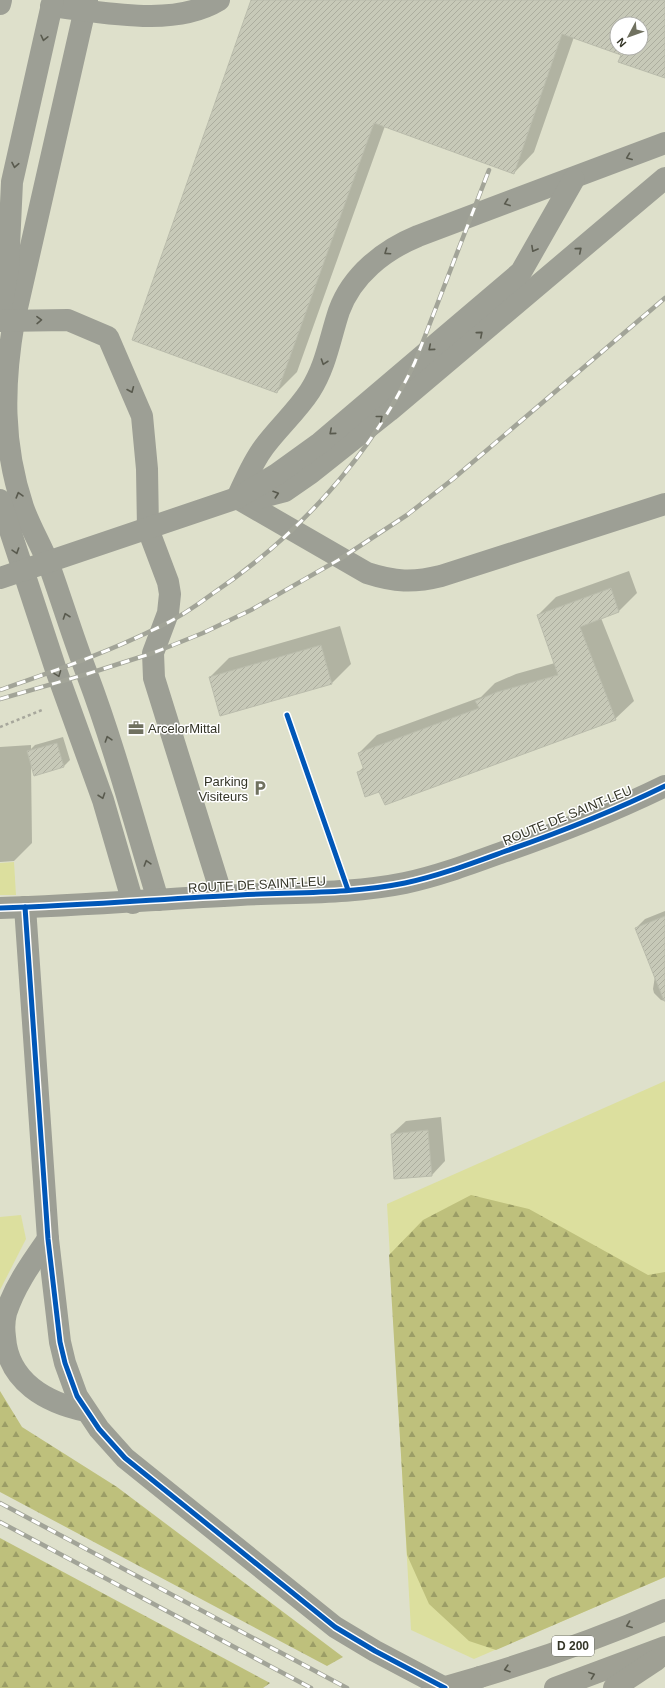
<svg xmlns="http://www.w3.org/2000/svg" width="665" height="1688" viewBox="0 0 665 1688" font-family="Helvetica,sans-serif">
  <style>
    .grass { fill: #dcdf9e }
    .forest { fill: url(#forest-firs) }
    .shadow { fill: #0003; fill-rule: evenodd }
    .building { fill: url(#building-hatch); stroke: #babcac; fill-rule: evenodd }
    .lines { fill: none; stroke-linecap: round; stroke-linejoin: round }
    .path { stroke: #a7a79c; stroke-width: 2.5; stroke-dasharray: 3 3; stroke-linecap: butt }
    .minor { stroke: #9d9f95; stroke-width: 22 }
    .major { stroke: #9fa094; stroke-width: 22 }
    .rail-casing { stroke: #a2a498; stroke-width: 4.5 }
    .rail { stroke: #fff; stroke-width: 3; stroke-dasharray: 9; stroke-linecap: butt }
    .major-bridge { stroke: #9fa094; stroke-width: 22 }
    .cycleway-casing { stroke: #fff; stroke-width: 8 }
    .cycleway { stroke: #0057b8; stroke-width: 5 }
    .oneway { stroke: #595a4e }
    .oneway2 { stroke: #595a4d }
    .labels { text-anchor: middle; stroke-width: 3; stroke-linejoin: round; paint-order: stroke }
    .shield { fill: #fff; stroke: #717268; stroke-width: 1 }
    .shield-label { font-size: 12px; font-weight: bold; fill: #343527 }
    .poi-label { font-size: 13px; fill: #343527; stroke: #fff; text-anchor: start }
    .street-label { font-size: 13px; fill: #343527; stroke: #fff }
  </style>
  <defs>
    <pattern id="forest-firs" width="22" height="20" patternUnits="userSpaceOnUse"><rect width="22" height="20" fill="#bec07c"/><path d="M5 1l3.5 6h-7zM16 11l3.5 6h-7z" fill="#9b9d66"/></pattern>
    <pattern id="building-hatch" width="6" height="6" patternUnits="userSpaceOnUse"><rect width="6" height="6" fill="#c7c9b8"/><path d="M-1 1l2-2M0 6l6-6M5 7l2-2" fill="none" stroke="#acad9e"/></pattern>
  </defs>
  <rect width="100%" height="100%" fill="#dee0cb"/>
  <g class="grass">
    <polygon points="14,862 16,895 0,895 0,863"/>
    <polygon points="665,1081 665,1577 474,1659 411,1630 387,1204"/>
    <polygon points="21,1215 26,1239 0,1290 0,1217"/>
  </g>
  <g class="forest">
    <polygon points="471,1195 529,1209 648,1275 665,1272 665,1577 496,1650 469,1641 429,1604 407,1555 389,1255 423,1220"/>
    <polygon points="0,1391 22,1427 117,1487 343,1657 327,1666 0,1492"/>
    <polygon points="0,1538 270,1683 263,1688 0,1688"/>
  </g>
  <g class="shadow">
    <path d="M252,0H665V77L622,54L574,37L534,152L514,173L385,126L297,372L277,392ZM617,24H641V48H617Z"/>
    <polygon points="629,571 637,593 619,611 601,618 634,701 615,719 358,772 364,767 359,753 377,735 481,697 495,683 516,674 555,663 538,615 556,597"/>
    <polygon points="340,626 351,664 332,683 221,715 210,677 229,658"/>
    <polygon points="63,737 70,760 63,767 31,764 32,843 14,861 0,862 0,747 31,745 31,749 35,745"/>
    <polygon points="665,911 665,1001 661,1000 654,993 653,989 655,976 636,928 645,919"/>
    <polygon points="441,1117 445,1161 432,1175 392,1134 406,1121"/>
  </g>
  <g class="building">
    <path d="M251,0H665V78L618,62L621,55L562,34L514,174L374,123L277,393L132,340ZM617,24H641V48H617Z"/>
    <polygon points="611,588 619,612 580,627 616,720 385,805 379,792 365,797 357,772 364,770 358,753 479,708 475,701 497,692 558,675 537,615"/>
    <polygon points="321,645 332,684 220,716 209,677"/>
    <polygon points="57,743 64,767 34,776 27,751"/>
    <polygon points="665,916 665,1001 664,1001 635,928"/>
    <polygon points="428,1130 432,1176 394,1179 391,1134"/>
  </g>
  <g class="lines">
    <polyline class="path" points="0,727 42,710"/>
    <g class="minor">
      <path d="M87,0L14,321C3,385 2,444 23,507C30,527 41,545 49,565C62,601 73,638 87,674C115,748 135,825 158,900"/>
      <polyline points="0,4 1,0"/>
      <path d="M51,6C103,12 173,28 219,0"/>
      <polyline points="0,314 8,268 12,182 53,0"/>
      <polyline points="0,321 68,320 108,337 142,416 147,469 148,529 168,582 170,594 168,613 153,653 154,678 222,896"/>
      <path d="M237,498C245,481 252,463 264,447C278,428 297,411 310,391C326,366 330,338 339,311C352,275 384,250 418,236L665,143"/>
      <path d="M237,498L367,573C395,582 413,583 441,576L665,504"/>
      <polyline points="244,498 258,498 285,491 311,473 389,411 665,178"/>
      <polyline points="0,500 56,670 103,800 133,903"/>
      <polyline points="0,578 237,498 277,474 320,443 521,272 574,179"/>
      <polyline points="25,907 48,1239 60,1342 65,1363 77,1396 99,1429 125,1458 335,1627 375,1651 445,1688"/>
      <path d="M0,908C80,906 160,899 240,895C295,892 351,894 405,883C438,876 470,864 503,852C558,833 612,812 665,786"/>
      <path d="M48,1239C32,1262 15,1285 6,1313C4,1321 4,1330 5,1337C8,1382 47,1403 86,1411"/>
    </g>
    <g class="major">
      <path d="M480,1677C543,1658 605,1636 665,1610"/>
      <polyline points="555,1688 665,1647"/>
      <polyline points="614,1688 656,1660"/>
    </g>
    <defs>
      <g id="rail">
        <path d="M0,690C54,671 109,652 161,626C178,618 196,606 212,594C298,536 371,456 415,362L489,170"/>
        <polyline points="0,699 87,674 153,653 203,633 251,610 340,559 407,515 453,479 665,298"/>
        <polyline points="0,1503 347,1688"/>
        <polyline points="0,1522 311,1688"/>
      </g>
    </defs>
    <use href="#rail" class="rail-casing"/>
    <use href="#rail" class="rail"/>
    <polyline class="major-bridge" points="442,1688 480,1677"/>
    <defs>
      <g id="cycleway">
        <polyline points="287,715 348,890"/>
        <polyline points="25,907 48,1239 60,1342 65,1363 77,1396 99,1429 125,1458 335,1627 375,1651 445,1688"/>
        <path d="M0,908C80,906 160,899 240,895C295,892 351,894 405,883C438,876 470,864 503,852C558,833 612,812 665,786"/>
      </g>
    </defs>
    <use href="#cycleway" class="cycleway-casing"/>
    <use href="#cycleway" class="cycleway"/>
  </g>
  <defs><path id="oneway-chevron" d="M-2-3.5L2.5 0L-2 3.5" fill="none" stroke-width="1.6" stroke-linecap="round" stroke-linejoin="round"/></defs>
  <g class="oneway">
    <use href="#oneway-chevron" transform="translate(44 38) rotate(103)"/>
    <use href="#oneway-chevron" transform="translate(629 157) rotate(159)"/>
    <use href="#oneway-chevron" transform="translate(15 165) rotate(101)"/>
    <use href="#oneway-chevron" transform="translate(507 203) rotate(160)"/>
    <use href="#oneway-chevron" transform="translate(534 249) rotate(119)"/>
    <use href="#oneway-chevron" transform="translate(579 250) rotate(-40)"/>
    <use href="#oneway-chevron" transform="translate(387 252) rotate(146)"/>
    <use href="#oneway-chevron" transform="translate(39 320) rotate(-1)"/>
    <use href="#oneway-chevron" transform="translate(480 334) rotate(-40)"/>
    <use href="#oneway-chevron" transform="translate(431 348) rotate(140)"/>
    <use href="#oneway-chevron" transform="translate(324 362) rotate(109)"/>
    <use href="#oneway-chevron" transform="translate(131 390) rotate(67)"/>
    <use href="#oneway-chevron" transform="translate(380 418) rotate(-39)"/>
    <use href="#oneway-chevron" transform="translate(332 432) rotate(139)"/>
    <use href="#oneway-chevron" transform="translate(276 494) rotate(-18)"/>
    <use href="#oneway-chevron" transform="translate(19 495) rotate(-106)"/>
    <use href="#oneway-chevron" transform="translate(16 551) rotate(72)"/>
    <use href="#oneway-chevron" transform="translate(66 616) rotate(-109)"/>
    <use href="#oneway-chevron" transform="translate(58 674) rotate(69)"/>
    <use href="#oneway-chevron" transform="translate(108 739) rotate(-108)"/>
    <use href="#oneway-chevron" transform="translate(102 796) rotate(71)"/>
    <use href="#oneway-chevron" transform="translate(147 863) rotate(-107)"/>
  </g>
  <g class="oneway2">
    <use href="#oneway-chevron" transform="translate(629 1625) rotate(159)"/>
    <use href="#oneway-chevron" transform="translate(507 1669) rotate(163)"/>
    <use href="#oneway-chevron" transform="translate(592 1675) rotate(-20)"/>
  </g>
  <defs>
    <symbol id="office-bare" viewBox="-9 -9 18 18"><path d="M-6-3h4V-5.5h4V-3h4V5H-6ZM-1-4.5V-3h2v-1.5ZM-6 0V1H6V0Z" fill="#707160" stroke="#fff" stroke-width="2.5" paint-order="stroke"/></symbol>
    <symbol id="parking-bare" viewBox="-9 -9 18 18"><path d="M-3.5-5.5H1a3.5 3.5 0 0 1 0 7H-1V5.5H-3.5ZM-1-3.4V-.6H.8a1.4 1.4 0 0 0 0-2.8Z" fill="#707160" stroke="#fff" stroke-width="2.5" paint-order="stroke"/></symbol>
  </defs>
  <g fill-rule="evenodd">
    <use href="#office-bare" x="125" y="717" width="22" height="22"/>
    <use href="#parking-bare" x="249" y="777" width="22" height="22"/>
  </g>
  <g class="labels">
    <rect class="shield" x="552" y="1636" width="42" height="20" rx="3"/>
    <g class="shield-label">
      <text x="573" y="1650">D 200</text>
    </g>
    <g class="poi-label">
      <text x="148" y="733">ArcelorMittal</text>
      <text x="248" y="786" text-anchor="end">Parking<tspan x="248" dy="15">Visiteurs</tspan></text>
    </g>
    <g class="street-label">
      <text transform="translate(567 815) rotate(-22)" y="5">ROUTE DE SAINT-LEU</text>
      <text transform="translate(257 884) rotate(-3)" y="5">ROUTE DE SAINT-LEU</text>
    </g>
  </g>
  <g transform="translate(629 36) rotate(229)"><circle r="19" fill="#ffffff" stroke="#aeaea9"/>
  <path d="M0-3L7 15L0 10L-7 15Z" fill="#707160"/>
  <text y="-6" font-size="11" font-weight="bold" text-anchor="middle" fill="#343527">N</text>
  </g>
</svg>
